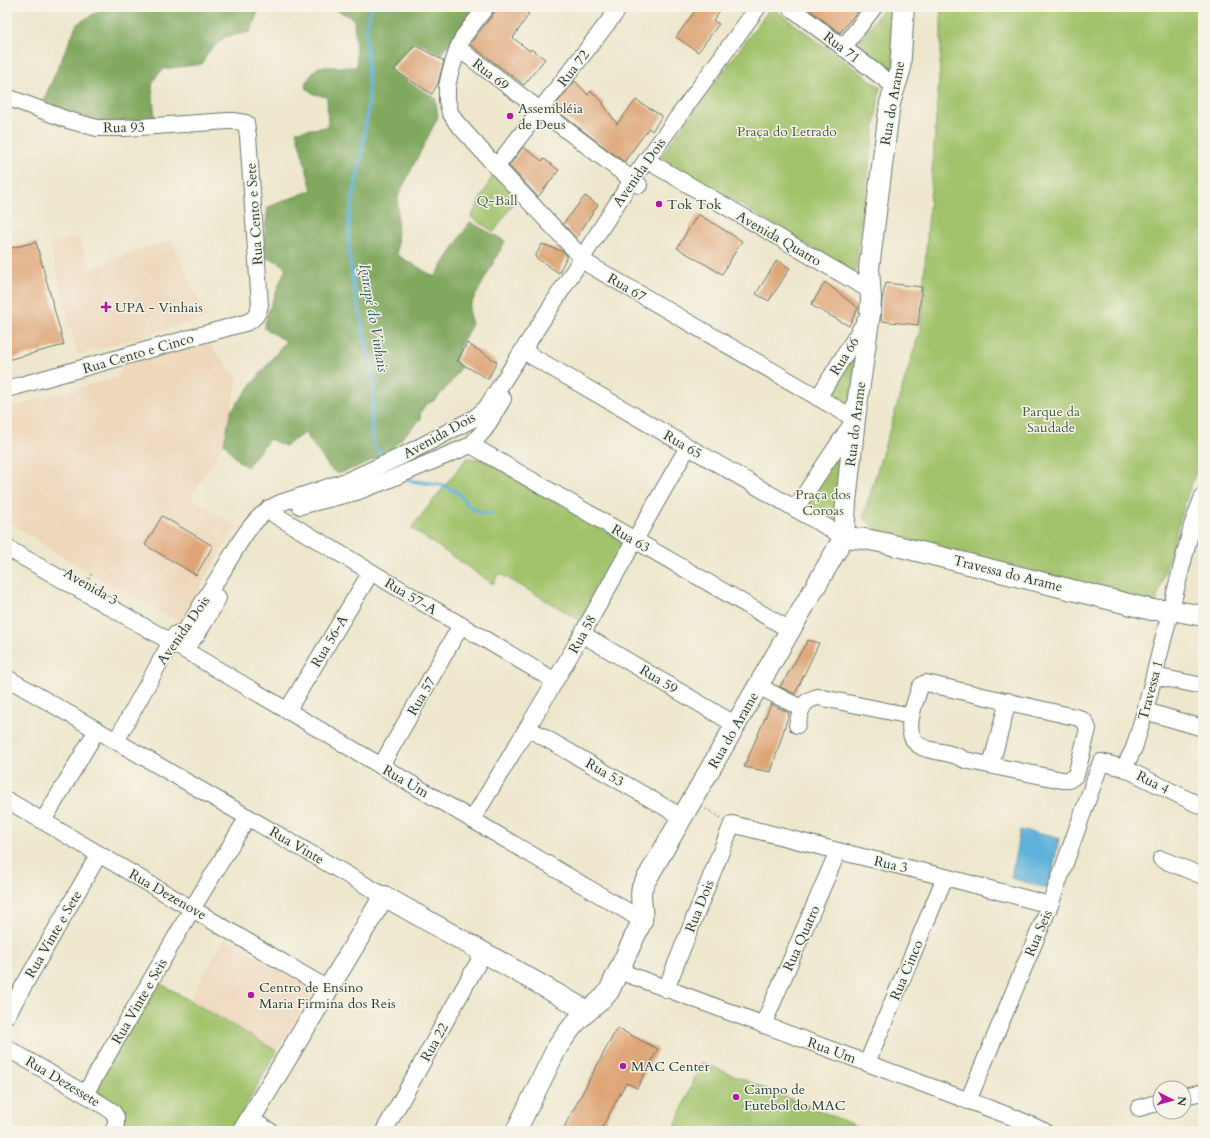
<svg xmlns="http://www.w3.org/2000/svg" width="1210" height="1138" viewBox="0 0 1210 1138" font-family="Cardo,serif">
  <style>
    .built { fill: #eed7bb }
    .green { fill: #a1c26b; stroke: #608050 }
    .forest { fill: #80a85f; stroke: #50724a }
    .water { fill: #5fb3db; stroke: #3f7888 }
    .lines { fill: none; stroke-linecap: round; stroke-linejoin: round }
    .stream { stroke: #5fb3db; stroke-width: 3.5 }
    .building { fill: #dea577 }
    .minor-casing { stroke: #67786a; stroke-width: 18 }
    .major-casing { stroke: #67786a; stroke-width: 22 }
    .path { stroke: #67786a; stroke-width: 2; stroke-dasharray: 1 3; stroke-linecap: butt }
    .minor { stroke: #fff; stroke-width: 16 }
    .major { stroke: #fff; stroke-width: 20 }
    .poi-dot { fill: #b5179e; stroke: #f7f3e8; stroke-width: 1.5 }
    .labels { text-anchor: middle; stroke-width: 3; stroke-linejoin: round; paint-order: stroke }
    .street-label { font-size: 14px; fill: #1f3d34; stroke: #f7f3e8 }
    .poi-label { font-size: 14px; fill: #1f3d34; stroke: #f7f3e8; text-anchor: start }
    .park-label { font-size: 14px; fill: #405e42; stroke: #f7f3e8 }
    .water-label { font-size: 15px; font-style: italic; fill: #2f5a5e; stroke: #f7f3e8 }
  </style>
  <rect width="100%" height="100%" fill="#f7f3e8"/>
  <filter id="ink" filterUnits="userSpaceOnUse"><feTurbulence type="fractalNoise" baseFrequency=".025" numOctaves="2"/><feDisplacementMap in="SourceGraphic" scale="8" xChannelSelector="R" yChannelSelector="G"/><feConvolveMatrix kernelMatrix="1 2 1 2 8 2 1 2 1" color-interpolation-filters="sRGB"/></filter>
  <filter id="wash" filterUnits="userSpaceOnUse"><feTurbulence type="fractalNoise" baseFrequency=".012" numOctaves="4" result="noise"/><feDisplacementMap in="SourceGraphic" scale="16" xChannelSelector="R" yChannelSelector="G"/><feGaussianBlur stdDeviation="0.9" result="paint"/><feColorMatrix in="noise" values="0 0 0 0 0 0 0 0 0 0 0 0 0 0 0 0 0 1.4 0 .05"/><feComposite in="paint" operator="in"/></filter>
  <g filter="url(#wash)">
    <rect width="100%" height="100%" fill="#eee7cd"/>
    <g class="built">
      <polygon points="78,236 91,270 121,256 172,240 207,318 77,355 50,244"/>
      <polygon points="205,338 238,378 224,443 192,496 198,502 236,526 180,622 92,574 53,551 7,520 7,408 118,377 124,363"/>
      <polygon points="225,938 313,990 277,1051 190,1000"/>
    </g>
    <g class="green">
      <polygon points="771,7 880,87 855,273 660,157"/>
      <polygon points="885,7 897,7 893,78 854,47"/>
      <polygon points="941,7 1203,7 1203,454 1188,493 1156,602 879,532 863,517 920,330 941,52"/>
      <polygon points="495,171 517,198 494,232 471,217"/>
      <polygon points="859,336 849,409 826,394"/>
      <polygon points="844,442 836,529 800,507"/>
      <polygon points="467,458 482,459 621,540 624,549 583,622 499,573 493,584 411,528"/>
      <polygon points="156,981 277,1051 231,1131 118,1131 92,1092"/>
      <polygon points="701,1062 869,1131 673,1131"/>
    </g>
    <g class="forest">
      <polygon points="105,7 260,7 250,32 225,37 209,51 202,64 164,69 157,75 152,85 155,119 102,122 41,106 77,24"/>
      <polygon points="331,7 477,7 441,54 415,41 389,70 435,98 438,117 398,196 397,255 435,277 470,222 505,241 470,306 469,314 472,324 460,346 455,362 461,367 451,382 441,394 433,401 425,405 420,413 421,419 390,450 363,465 337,474 329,467 305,433 285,446 269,439 247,467 237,460 224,443 231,411 286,341 264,328 268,312 286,268 277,261 262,257 268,207 312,190 296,131 328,127 327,97 314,94 306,88 305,83 318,67 357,67 354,19"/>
    </g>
    <polygon class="water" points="1020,830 1059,838 1049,889 1011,878"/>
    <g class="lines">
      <g class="stream">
        <polyline points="371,7 366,30 369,100 362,152 349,219 349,254 353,282 371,369 374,389 371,430 374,446 385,459"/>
        <polyline points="405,477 412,481 443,485 457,492 469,506 479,512 491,514"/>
      </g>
    </g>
    <g id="blocks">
      <g class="building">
        <polygon points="495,7 519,7 529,14 513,38 530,51 531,49 545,59 524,85 470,44 494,13"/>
        <polygon points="698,7 723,7 713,20 719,24 698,52 676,37"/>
        <polygon points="806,7 861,7 840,33"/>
        <polygon points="415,45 444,61 438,83 432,94 394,70"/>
        <polygon points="575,81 588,95 591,91 604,103 603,104 617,124 636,100 662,116 652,131 649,128 624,162 553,108"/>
        <polygon points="523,147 542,161 544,159 559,170 538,197 509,166"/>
        <polygon points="585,196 598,205 576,238 563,224"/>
        <polygon points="698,214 742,241 722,274 677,248"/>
        <polygon points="36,242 64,345 7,360 7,249"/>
        <polygon points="542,244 564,252 567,256 559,273 535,257"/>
        <polygon points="777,260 790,268 769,301 756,294"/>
        <polygon points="825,282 858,308 849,326 811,305"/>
        <polygon points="886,283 922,287 918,325 881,321 882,299"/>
        <polygon points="467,343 497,362 488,379 457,361"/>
        <polygon points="162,516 213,546 196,575 145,545"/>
        <polygon points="808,640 819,643 795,694 780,687"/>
        <polygon points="771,704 789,713 771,772 744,767"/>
        <polygon points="617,1028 658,1049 637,1088 626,1083 600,1131 562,1131"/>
      </g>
    </g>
  </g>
  <g filter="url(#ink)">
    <use href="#blocks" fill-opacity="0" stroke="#67786a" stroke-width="1"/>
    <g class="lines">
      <defs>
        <g id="minor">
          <polyline points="486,7 463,37 458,48 450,73 447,87 447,100 450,112 456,122 491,161 588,264 855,419 795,509"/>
          <polyline points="790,7 895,87"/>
          <polyline points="458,48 639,185"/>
          <polyline points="843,48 874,7"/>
          <path d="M7,97L68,120L97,128H125L228,121H235L246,123L248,136L260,305C258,313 256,318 248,322L7,389"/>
          <polyline points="646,160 871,291"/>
          <polyline points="496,167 620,7"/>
          <polyline points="523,351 844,537"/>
          <polyline points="818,398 868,317"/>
          <polyline points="471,445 790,630"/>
          <polyline points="300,506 356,492 388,480 471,445 485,429 503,399"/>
          <polyline points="269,508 275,515 555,681"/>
          <polyline points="7,548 171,642 627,911 642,921"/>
          <polyline points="582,634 736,725"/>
          <path d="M175,645C179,645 184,646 188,644C196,640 213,607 218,598"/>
          <polyline points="1154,676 1203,686"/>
          <polyline points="7,678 384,896"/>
          <path d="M926,683L1079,718L1085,722L1088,729L1076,775L1069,780H1062L965,760C952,752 941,753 927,749C898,740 914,706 920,687L923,684Z"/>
          <polyline points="758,686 801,708"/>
          <polyline points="287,711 371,572"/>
          <polyline points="1145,711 1203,728"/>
          <path d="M797,725C801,710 801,701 818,697L911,716"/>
          <polyline points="528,728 682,817"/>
          <path d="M116,741L171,642L176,634L183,632L188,627C199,609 210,590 222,572C237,547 252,515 280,503L349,480L402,456L469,421L476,417L486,408L632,180L758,7"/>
          <polyline points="991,765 1008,701"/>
          <polyline points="381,766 461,625"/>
          <polyline points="1124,768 1134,748 1145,711 1192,526 1203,496"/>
          <polyline points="7,800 328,989"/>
          <path d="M472,820C509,758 547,697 582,634C617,572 652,509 688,447"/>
          <polyline points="43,821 97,730"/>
          <polyline points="1161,859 1203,876"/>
          <polyline points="619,971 1015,1118 1044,1131"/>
          <polyline points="666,989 732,824 838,851 945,877 1050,905"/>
          <polyline points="7,1015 99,854"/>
          <polyline points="763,1025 838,851"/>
          <polyline points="7,1048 85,1094 112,1111 116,1117 116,1124 113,1131"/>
          <polyline points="867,1063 945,877"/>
          <polyline points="85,1094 192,909 248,817"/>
          <polyline points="1184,1096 1203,1092"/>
          <polyline points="968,1101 1050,905 1101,762 1124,768 1203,807"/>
          <polyline points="1139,1108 1160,1102"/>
          <polyline points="250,1119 270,1131"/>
          <polyline points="384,1131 484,952"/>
        </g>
        <g id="major">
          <polyline points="844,537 865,539 885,543 1152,610 1171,610 1203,616"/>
          <polyline points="243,1131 384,896 587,1011"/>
          <path d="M516,1131L557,1048C566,1034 575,1021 588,1011C596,1004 603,1000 609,991L642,921C644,909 639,899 642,887L844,537L846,502L855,419L870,314L871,299L869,268L890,103L900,71L904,7"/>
        </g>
      </defs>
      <use href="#minor" class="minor-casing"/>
      <use href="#major" class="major-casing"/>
      <g class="path">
        <polyline points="89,579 92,574"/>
        <polyline points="706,809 721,818"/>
      </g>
      <use href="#minor" class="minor"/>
      <use href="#major" class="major"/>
    </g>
  </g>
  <g class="poi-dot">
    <circle cx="510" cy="116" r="4"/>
    <circle cx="659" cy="204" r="4"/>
    <path d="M104 301h4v4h4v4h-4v4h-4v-4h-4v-4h4z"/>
    <circle cx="251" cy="995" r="4"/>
    <circle cx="623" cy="1066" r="4"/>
    <circle cx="736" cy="1097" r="4"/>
  </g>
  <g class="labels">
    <g class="street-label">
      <text transform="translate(842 47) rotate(37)" y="5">Rua 71</text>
      <text transform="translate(573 68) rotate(-52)" y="5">Rua 72</text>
      <text transform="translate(491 74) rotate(38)" y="5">Rua 69</text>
      <text transform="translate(892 103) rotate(-80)" y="5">Rua do Arame</text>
      <text transform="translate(124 127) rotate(-1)" y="5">Rua 93</text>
      <text transform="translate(639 172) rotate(-55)" y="5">Avenida Dois</text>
      <text transform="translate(254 214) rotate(-94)" y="5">Rua Cento e Sete</text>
      <text transform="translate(779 238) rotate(30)" y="5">Avenida Quatro</text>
      <text transform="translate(627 287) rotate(30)" y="5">Rua 67</text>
      <text transform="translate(138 353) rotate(-16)" y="5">Rua Cento e Cinco</text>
      <text transform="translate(844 356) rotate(-58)" y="5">Rua 66</text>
      <text transform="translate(855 424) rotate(-83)" y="5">Rua do Arame</text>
      <text transform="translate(439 435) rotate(-29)" y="5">Avenida Dois</text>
      <text transform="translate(683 444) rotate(30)" y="5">Rua 65</text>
      <text transform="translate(631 538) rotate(30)" y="5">Rua 63</text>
      <text transform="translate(1008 573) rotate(14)" y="5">Travessa do Arame</text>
      <text transform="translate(91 586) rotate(30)" y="5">Avenida 3</text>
      <text transform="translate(411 596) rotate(31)" y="5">Rua 57-A</text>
      <text transform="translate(183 630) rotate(-55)" y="5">Avenida Dois</text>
      <text transform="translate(582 634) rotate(-61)" y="5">Rua 58</text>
      <text transform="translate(329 641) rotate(-59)" y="5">Rua 56-A</text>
      <text transform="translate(659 679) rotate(31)" y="5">Rua 59</text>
      <text transform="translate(1150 690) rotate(-75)" y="5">Travessa 1</text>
      <text transform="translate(421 696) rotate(-60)" y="5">Rua 57</text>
      <text transform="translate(733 730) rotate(-60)" y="5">Rua do Arame</text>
      <text transform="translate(605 772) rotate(30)" y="5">Rua 53</text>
      <text transform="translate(406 781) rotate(30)" y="5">Rua Um</text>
      <text transform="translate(1153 782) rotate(27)" y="5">Rua 4</text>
      <text transform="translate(297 845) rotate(30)" y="5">Rua Vinte</text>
      <text transform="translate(891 864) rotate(13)" y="5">Rua 3</text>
      <text transform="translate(168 894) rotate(30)" y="5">Rua Dezenove</text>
      <text transform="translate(699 906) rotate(-68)" y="5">Rua Dois</text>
      <text transform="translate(1038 933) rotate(-67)" y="5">Rua Seis</text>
      <text transform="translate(53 934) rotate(-60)" y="5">Rua Vinte e Sete</text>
      <text transform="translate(801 938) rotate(-66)" y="5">Rua Quatro</text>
      <text transform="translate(906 970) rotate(-67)" y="5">Rua Cinco</text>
      <text transform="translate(139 1001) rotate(-60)" y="5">Rua Vinte e Seis</text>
      <text transform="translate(434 1042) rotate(-61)" y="5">Rua 22</text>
      <text transform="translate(832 1050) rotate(20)" y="5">Rua Um</text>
      <text transform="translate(63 1081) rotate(31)" y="5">Rua Dezessete</text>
    </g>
    <g class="poi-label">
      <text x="518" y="113">Assembléia<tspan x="518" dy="16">de Deus</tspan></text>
      <text x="667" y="209">Tok Tok</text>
      <text x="115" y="312">UPA - Vinhais</text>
      <text x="259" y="992">Centro de Ensino<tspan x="259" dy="16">Maria Firmina dos Reis</tspan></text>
      <text x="631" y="1071">MAC Center</text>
      <text x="744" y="1094">Campo de<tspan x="744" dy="16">Futebol do MAC</tspan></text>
    </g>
    <g class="park-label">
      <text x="787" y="136">Praça do Letrado</text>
      <text x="497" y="205">Q-Ball</text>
      <text x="1051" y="416">Parque da<tspan x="1051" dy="16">Saudade</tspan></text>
      <text x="823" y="499">Praça dos<tspan x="823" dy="16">Coroas</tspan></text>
    </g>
    <g class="water-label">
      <text transform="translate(374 318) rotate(80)" y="5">Igarapé do Vinhais</text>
    </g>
  </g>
  <rect width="1210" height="1138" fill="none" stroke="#f7f3e8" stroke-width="24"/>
  <g transform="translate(1172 1100) rotate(96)"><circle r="19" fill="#f7f3e8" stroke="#a1aaa0"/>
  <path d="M0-3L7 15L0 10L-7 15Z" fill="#b5179e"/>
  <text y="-6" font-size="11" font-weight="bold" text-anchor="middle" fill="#1f3d34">N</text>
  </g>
</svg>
